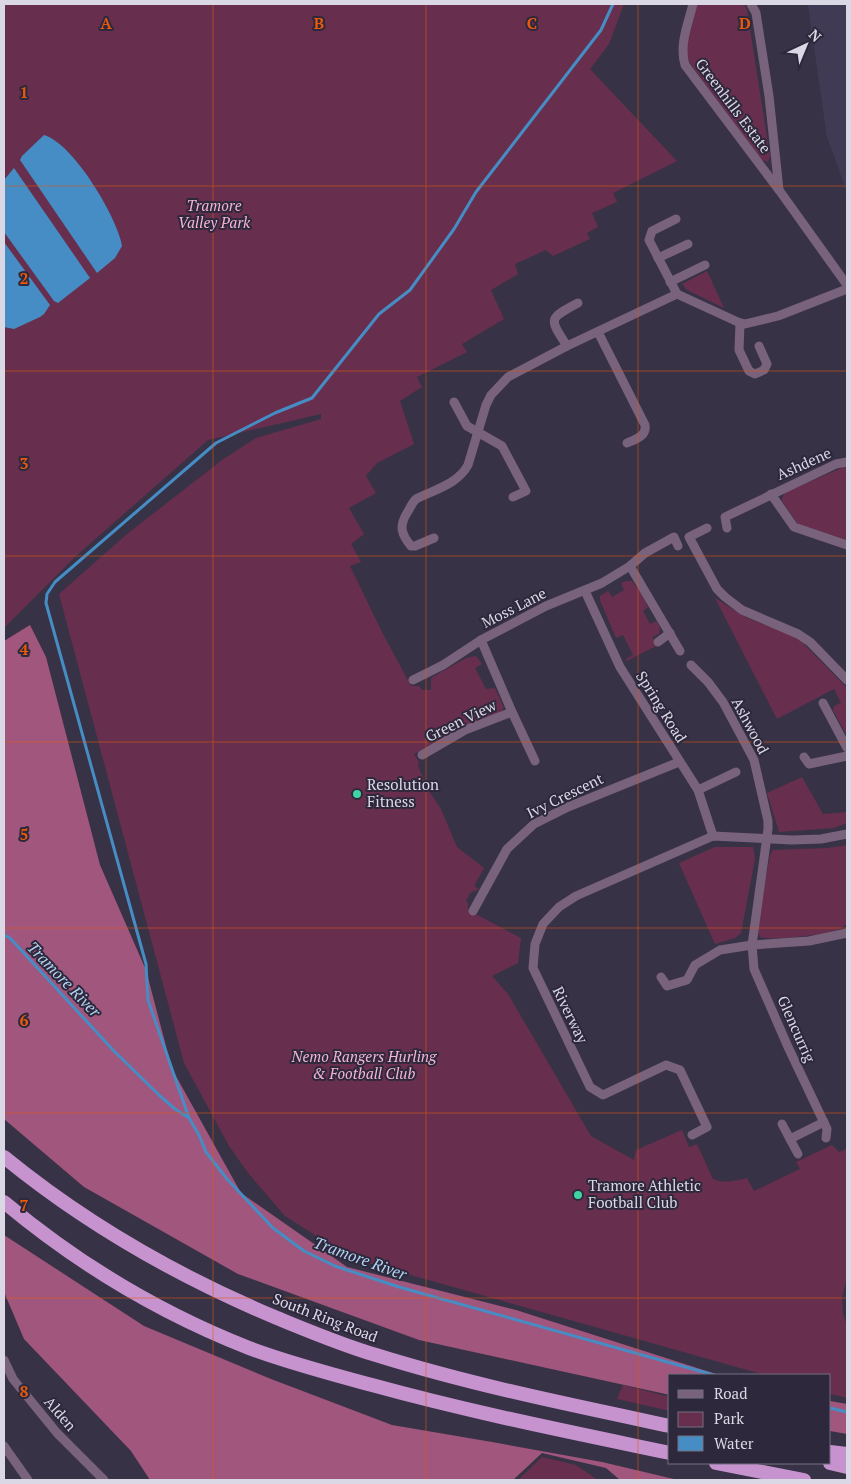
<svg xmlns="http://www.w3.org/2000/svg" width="851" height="1484" viewBox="0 0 851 1484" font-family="'PT Serif',serif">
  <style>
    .built { fill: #413a55 }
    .green { fill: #672f4d }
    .forest { fill: #a1567d }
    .water { fill: #458dc4 }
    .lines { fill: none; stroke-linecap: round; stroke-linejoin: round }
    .stream { stroke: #458dc4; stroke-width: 3 }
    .minor { stroke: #79627c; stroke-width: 9 }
    .trunk { stroke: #c793ce; stroke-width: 14 }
    .grid { fill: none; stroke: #e8590c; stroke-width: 1; stroke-opacity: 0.55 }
    .poi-dot { fill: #40d4a2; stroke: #2e283d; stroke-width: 2 }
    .labels { text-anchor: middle; stroke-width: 4; stroke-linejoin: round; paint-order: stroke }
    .street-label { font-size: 15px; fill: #dbd8e5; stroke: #2e283d }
    .park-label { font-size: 15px; font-style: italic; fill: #f5b4d3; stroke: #2e283d }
    .poi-label { font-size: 15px; fill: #dbd8e5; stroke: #2e283d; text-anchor: start }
    .water-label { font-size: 16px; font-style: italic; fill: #b0d3f1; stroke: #2e283d }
    .grid-label { font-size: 16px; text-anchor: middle; font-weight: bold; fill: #e8590c; stroke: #2e283d; stroke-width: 4; stroke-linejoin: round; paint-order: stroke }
  </style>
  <rect width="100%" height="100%" fill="#383247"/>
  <polygon class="built" points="820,4 847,4 847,191 827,137 808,5"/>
  <g class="green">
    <path d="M4,4H624L609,44L590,69L677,161L613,193L617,202L592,213L598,227L587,233L590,239L553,256L546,250L515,264L518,274L491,290L504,319L462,344L467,352L417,377L422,387L400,401L414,444L377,463L366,476L376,493L349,508L364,534L351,544L361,562L350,566L382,632L411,686H419L422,690H431V678L466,658L476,656L482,664L475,668L486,689L495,688L503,706L504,707L500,713L470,724L414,754L419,762L418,766L429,791L441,809L457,847L484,868L474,886L479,889L470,893L466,901L468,903V910L521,938L518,963L492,976L508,994L591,1136L634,1160L636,1150L682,1130L689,1147L697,1144L713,1179C724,1184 735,1181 747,1178L754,1191L800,1169L796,1162L832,1145L839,1152L847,1149V1276L842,1298L843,1315L847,1325V1398L830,1394V1375H765L375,1265L345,1254L285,1216L248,1173L229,1146L184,1063L59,594L127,534L222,460L256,438L321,419V414L208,440L76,556L4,628Z"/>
    <polygon points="697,4 744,4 747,10 770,157 768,162 761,159 689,62 686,48"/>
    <polygon points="707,271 724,308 687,290 682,284"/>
    <polygon points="844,467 847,467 847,540 798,524 782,501 783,496 786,492"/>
    <polygon points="626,581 632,581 636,587 638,586 648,607 643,611 650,624 657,621 660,628 659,634 652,637 658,645 627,661 626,659 633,655 623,635 616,638 600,600 600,596 608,591 612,597 624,590 621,583"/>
    <polygon points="715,598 747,618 788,633 802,642 847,688 847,736 833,710 834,706 841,703 834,689 777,719"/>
    <polygon points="802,777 823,814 847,812 847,823 834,828 779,832 767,793"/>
    <path d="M847,845V923C844,927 839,930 834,931C820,935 772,941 760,937L757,929L770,855L773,850L828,848Z"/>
    <polygon points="715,847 753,847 755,859 741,933 735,938 715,944 679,863"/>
    <polygon points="623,1385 670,1397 670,1411 617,1399"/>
    <polygon points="542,1457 576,1465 598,1480 518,1480"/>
  </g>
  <g class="forest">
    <polygon points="30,625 46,657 100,865 146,970 172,1069 241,1193 347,1267 516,1310 719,1375 670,1375 670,1395 419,1340 238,1274 84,1187 4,1119 4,641"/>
    <polygon points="4,1235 144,1326 271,1379 392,1425 492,1442 602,1462 678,1480 620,1480 606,1468 542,1453 513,1480 150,1480 131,1451 24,1339 4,1292"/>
    <polygon points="830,1401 847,1404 847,1434 830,1431"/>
  </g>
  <g class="water">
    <path d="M44,135C73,143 117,217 122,246L115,258L97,273L20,160L22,156Z"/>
    <polygon points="14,168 90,278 58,303 54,301 4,232 4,180"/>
    <polygon points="4,242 50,305 44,314 40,317 14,329 4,327"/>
  </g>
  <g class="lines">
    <g class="stream">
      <polyline points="4,935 10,938 113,1050 159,1095 175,1109 189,1118 199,1135 206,1152 227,1179 273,1228 304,1251 335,1266 399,1287 714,1375"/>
      <polyline points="189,1118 148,1000 146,964 46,603 47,594 55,582 216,443 275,413 312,398 379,314 410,290 454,229 476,192 601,30 613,4"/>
      <polyline points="830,1408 847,1412"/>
    </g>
    <g class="minor">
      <path d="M693,4C688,24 679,45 685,65L779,190L847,285"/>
      <polyline points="751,4 756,13 769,96 779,190"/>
      <polyline points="676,219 652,231 649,240 677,294"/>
      <polyline points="658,258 688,244"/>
      <polyline points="670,282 705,265"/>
      <polyline points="740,323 739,350 749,371 755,374 764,370 767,364 759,346"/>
      <path d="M598,332L645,425C647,436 636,439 627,443"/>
      <path d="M567,346C549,318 548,319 578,303"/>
      <polyline points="454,402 467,426 502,446 526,491 513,497"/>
      <polyline points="771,494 794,527 847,545"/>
      <polyline points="707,528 689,537 717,589 725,597 742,610 798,634 810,642 847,680"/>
      <polyline points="727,528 725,517 836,464 847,462"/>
      <path d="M434,538L415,546H411C401,534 399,526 407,513C410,508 412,503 416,499C434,490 458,484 468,465L486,405L491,395L508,377L567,346L677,294L740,323L745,324L778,316L847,289"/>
      <polyline points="630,566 680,651"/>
      <polyline points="585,591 620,667 698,790 713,836"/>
      <polyline points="481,640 512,712 535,761"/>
      <polyline points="658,642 670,633"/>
      <polyline points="691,665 708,682 723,702 754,760 768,821 768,829 752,945 754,969 788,1047 827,1129 826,1138"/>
      <polyline points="413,680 443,665 481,640 546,606 602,583 630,566 645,553 674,537 678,546"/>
      <polyline points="823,703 847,748"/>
      <polyline points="422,755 465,730 512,712"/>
      <polyline points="804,757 809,764 847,756"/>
      <polyline points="698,790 736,772"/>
      <polyline points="473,911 507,849 534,824 568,807 679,762"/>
      <polyline points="661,977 667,986 687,980 695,965 720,950 752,945 809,941 847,933"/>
      <polyline points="782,1124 798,1154"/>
      <polyline points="692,1135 707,1127 680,1070 666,1065 603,1095 590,1087 533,968 535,944 543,924 559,907 576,896 713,836 792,840 821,839 847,834"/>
      <polyline points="790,1139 824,1122"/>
      <polyline points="4,1360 13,1379 57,1433 104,1480"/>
      <polyline points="4,1446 28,1480"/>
    </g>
    <g class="trunk">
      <path d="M4,1157C86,1224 179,1277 277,1318C309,1331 342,1345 376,1355C472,1385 571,1405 670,1426"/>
      <path d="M4,1202C77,1263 160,1313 249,1348C289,1363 331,1374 372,1385C470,1412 570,1432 670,1453"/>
      <polyline points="830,1452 847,1454"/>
      <polyline points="716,1463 804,1480"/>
      <polyline points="830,1463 847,1467"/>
    </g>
  </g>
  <path class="grid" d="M213,4V1480M426,4V1480M638,4V1480M4,186H847M4,371H847M4,556H847M4,742H847M4,928H847M4,1113H847M4,1298H847"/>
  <g class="poi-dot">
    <circle cx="357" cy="794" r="5"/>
    <circle cx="578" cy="1195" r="5"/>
  </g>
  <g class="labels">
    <g class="street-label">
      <text transform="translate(733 106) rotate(53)" y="5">Greenhills Estate</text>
      <text transform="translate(804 464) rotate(-24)" y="5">Ashdene</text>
      <text transform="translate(514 608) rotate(-27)" y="5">Moss Lane</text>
      <text transform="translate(661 707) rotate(58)" y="5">Spring Road</text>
      <text transform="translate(461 721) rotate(-26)" y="5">Green View</text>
      <text transform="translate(750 726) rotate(62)" y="5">Ashwood</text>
      <text transform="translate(565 796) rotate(-26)" y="5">Ivy Crescent</text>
      <text transform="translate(570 1015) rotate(64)" y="5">Riverway</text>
      <text transform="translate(796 1029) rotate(66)" y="5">Glencurrig</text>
      <text transform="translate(325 1318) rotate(21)" y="5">South Ring Road</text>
      <text transform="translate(60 1414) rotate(49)" y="5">Alden</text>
    </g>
    <g class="park-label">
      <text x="214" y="211">Tramore<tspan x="214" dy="17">Valley Park</tspan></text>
      <text x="364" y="1062">Nemo Rangers Hurling<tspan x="364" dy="17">&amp; Football Club</tspan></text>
    </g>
    <g class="poi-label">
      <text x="367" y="790">Resolution<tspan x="367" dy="17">Fitness</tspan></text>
      <text x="588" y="1191">Tramore Athletic<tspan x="588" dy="17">Football Club</tspan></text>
    </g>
    <g class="water-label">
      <text transform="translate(64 979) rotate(46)" y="6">Tramore River</text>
      <text transform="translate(360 1258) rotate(20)" y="6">Tramore River</text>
    </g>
  </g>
  <g class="grid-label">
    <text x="106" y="29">A</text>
    <text x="319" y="29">B</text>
    <text x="532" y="29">C</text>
    <text x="745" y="29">D</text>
    <text x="24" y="98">1</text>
    <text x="24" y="284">2</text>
    <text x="24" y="469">3</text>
    <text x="24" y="655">4</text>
    <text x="24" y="840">5</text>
    <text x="24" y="1026">6</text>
    <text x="24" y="1211">7</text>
    <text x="24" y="1397">8</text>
  </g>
  <rect width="851" height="1484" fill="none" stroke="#dbd8e5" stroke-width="10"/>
  <rect x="668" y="1374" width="162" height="90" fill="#2e283d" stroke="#736e80"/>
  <rect x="678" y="1390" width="25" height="8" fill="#79627c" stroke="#736e80"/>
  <text x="714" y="1399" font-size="15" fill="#dbd8e5">Road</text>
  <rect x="678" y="1412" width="25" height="15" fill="#672f4d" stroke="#736e80"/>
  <text x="714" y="1424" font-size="15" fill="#dbd8e5">Park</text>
  <rect x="678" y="1436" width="25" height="15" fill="#458dc4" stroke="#736e80"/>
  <text x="714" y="1449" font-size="15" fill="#dbd8e5">Water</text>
  <g transform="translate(806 45) rotate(44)" stroke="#2e283d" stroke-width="4" paint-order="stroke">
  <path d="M0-4L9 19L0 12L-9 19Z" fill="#dbd8e5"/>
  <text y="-8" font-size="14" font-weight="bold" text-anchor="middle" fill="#dbd8e5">N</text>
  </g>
</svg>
